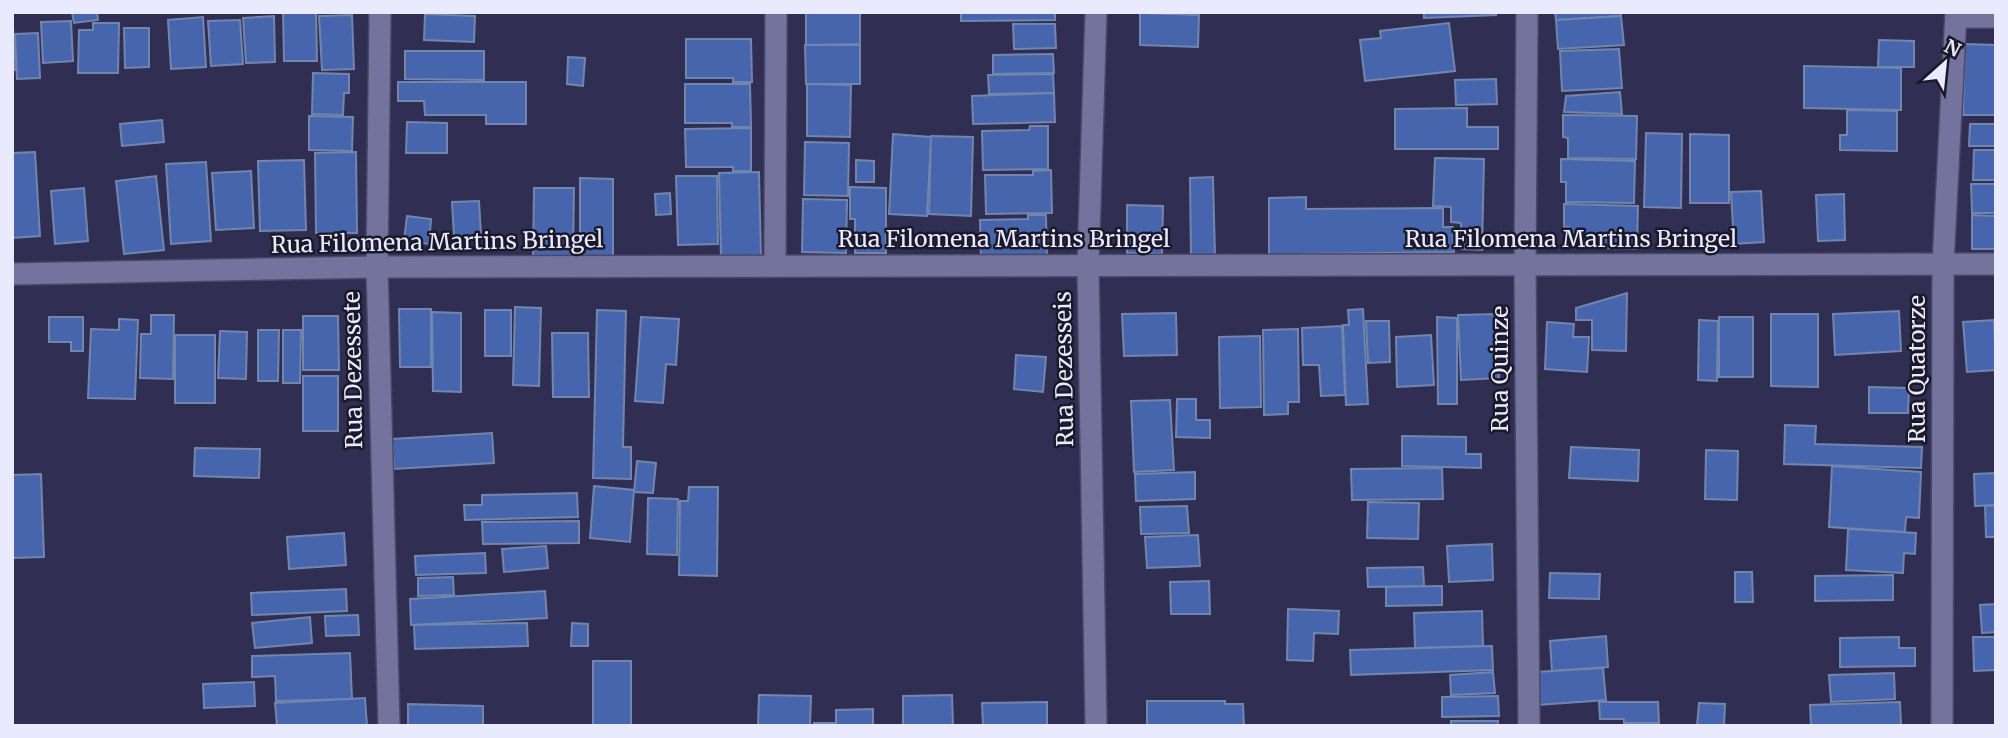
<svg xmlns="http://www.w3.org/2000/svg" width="2008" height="738" viewBox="0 0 2008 738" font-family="Merriweather,serif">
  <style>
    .building { fill: #4665ad; stroke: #7285ad; stroke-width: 2 }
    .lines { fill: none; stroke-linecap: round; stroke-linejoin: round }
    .street-casing { stroke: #4b4867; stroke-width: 24 }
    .secondary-casing { stroke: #4b4867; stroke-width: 24 }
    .street { stroke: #74739e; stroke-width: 21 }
    .secondary { stroke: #74739e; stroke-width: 21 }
    .labels { text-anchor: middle; stroke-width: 5; stroke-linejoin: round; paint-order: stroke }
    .street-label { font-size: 23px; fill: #eaeafe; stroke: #191929 }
  </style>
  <rect width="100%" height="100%" fill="#302e53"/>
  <g class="building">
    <polygon points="72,12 97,12 98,20 74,23"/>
    <polygon points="283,12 316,12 317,61 284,61"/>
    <polygon points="806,12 860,12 860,44 806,45"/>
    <polygon points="961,12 1055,12 1055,20 961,21"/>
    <polygon points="1424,12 1496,12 1496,15 1424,18"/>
    <polygon points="1555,12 1621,12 1621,16 1556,20"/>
    <polygon points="1140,13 1199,15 1198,47 1140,45"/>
    <polygon points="425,14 475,16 474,42 424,40"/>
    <polygon points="352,15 354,69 322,70 319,16"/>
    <polygon points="274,16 275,62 246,63 243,18"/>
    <polygon points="1621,16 1624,45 1558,49 1556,20"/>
    <polygon points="203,17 206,67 171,69 168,20"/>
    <polygon points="240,20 243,64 211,66 208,21"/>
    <polygon points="71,21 73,61 43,63 41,22"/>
    <polygon points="93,23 119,23 118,73 78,73 79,30 93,30"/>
    <polygon points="1449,23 1455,71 1365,81 1360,40 1381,38 1380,31"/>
    <polygon points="1013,24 1055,24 1056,48 1014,49"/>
    <polygon points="12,28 13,28 15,70 12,70"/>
    <polygon points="124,28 149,28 149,67 125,68"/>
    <polygon points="38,33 40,78 17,79 15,34"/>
    <polygon points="686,39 751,39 752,82 733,82 733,78 686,78"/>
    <polygon points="1879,40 1914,41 1914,67 1878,67"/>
    <polygon points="1965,44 1996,45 1996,115 1963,115"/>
    <polygon points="805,45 860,45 860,84 806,84"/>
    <polygon points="1619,49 1622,88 1562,91 1560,51"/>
    <polygon points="405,51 484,51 484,80 405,79"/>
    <polygon points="1053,54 1054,73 993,74 993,55"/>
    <polygon points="568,57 585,58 583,86 567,84"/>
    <polygon points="1804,66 1901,68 1901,110 1804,108"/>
    <polygon points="313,73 349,74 349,93 344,93 343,115 312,114"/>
    <polygon points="1053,74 1054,93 989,94 988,75"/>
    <polygon points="1496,79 1497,104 1456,105 1455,80"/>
    <polygon points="398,82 526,82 526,124 486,124 486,115 425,115 424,101 398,101"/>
    <polygon points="685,84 750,84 751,127 732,127 732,123 685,123"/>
    <polygon points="807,84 851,85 850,137 807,136"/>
    <polygon points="1620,92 1622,114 1564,112 1566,96"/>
    <polygon points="1054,93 1055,122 973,124 972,96"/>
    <polygon points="1467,108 1467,127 1498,127 1498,149 1395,149 1395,109"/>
    <polygon points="1847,110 1897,111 1897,151 1840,150 1840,135 1847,135"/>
    <polygon points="1563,115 1637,116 1636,159 1568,158 1568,138 1563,137"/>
    <polygon points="309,116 353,117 352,151 309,150"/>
    <polygon points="162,120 164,142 122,146 120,124"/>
    <polygon points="407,122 447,123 447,153 406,153"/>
    <polygon points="1970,124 1996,124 1996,146 1969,146"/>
    <polygon points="1030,126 1048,126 1048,169 983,170 982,131 1029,130"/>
    <polygon points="751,128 751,171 733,171 733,167 686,167 685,129"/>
    <polygon points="1646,133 1682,134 1681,208 1644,207"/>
    <polygon points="893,134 931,137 927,216 889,214"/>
    <polygon points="1690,134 1729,135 1729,203 1690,203"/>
    <polygon points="931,136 973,137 971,216 929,214"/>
    <polygon points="805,142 849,143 848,196 804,195"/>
    <polygon points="1974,150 1996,150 1996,180 1973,180"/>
    <polygon points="35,152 40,236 12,238 12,153"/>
    <polygon points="356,152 357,233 316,233 315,153"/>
    <polygon points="1435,158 1484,159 1482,250 1461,249 1461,223 1451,222 1451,207 1433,206"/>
    <polygon points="1561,159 1635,161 1634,203 1566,202 1566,182 1561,182"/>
    <polygon points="304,160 306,230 260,231 258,161"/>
    <polygon points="856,160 874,161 874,182 856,182"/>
    <polygon points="206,162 211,241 171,244 166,164"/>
    <polygon points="1051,170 1052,213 986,214 985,175 1033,175 1033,171"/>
    <polygon points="251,171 254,228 216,230 212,173"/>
    <polygon points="759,172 761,258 721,258 719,173"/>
    <polygon points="156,176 164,250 124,254 116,181"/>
    <polygon points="676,176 717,176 718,244 678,245"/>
    <polygon points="1213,177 1215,256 1191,256 1190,178"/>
    <polygon points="580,178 613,179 613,257 580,256"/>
    <polygon points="1971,184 1996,184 1996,213 1972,213"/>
    <polygon points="850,187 886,188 886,253 855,253 855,219 850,219"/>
    <polygon points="84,188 88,241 55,244 51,191"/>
    <polygon points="534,188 574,188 573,257 533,256"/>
    <polygon points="1761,191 1764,242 1734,244 1731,192"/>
    <polygon points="670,193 671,214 656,215 655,194"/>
    <polygon points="1844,194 1845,240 1818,241 1816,195"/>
    <polygon points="1306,197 1306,209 1443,208 1443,227 1453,227 1454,252 1299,254 1299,261 1269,261 1269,198"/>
    <polygon points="803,199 847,200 846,253 802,252"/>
    <polygon points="479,201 481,235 454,237 452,202"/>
    <polygon points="1564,204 1638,206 1637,249 1568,247 1569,227 1564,227"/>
    <polygon points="1127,205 1163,206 1162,254 1127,253"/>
    <polygon points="1028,215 1046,215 1047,258 981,259 980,220 1028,219"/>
    <polygon points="1972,215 1996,216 1996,249 1972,249"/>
    <polygon points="407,216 431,219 429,244 404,241"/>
    <polygon points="1627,293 1626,351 1592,350 1592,320 1576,320 1576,308"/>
    <polygon points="515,307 541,308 539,386 513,385"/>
    <polygon points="399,309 431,309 431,367 400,367"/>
    <polygon points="1363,309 1368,404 1346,405 1343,325 1349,325 1348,310"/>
    <rect x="485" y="310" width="26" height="46"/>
    <polygon points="597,310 626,311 623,447 631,447 631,479 593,478"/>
    <polygon points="1899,311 1901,351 1835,355 1833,314"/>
    <polygon points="432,312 461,313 461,392 433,391"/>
    <polygon points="1176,313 1177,355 1124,356 1122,314"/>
    <polygon points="1496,314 1499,378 1461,380 1458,315"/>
    <polygon points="1771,314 1818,314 1818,387 1771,386"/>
    <polygon points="151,315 174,315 173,379 140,378 141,334 151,334"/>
    <polygon points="303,316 338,316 339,370 303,370"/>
    <polygon points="49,317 83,317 83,351 71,351 71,342 49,342"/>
    <polygon points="641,317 679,319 676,365 666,364 663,403 635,401"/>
    <polygon points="1437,317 1457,318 1457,404 1438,404"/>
    <rect x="1719" y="317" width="34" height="60"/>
    <polygon points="119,319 138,320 135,399 88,398 91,329 119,330"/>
    <polygon points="1699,320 1718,321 1717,381 1698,380"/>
    <polygon points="1994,320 1996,370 1967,372 1963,322"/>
    <polygon points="1366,321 1389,321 1390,362 1368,363"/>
    <polygon points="1547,322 1574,324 1573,337 1589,337 1587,372 1545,369"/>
    <polygon points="1342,326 1345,395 1321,396 1319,365 1303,365 1302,328"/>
    <polygon points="1298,329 1299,402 1288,402 1288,414 1264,415 1263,330"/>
    <polygon points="258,330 279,330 278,381 258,381"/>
    <polygon points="283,330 301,330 300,383 283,383"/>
    <polygon points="220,331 247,332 246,379 218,378"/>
    <polygon points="552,333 588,333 589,397 553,397"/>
    <rect x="175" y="335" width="40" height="68"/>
    <polygon points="1431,335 1434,385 1397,387 1396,337"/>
    <polygon points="1260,336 1261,407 1220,408 1219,337"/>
    <polygon points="1016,355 1046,357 1043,392 1014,389"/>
    <rect x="303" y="376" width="35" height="55"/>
    <polygon points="1869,387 1909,388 1908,413 1869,413"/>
    <polygon points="1177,399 1196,399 1196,420 1210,420 1210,438 1176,437"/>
    <polygon points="1170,400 1174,470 1134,472 1131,401"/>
    <polygon points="1785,425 1816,426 1815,444 1922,447 1921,468 1784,464"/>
    <polygon points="492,433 494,463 394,469 392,439"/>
    <polygon points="1402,436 1466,437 1466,454 1481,454 1481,468 1402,466"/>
    <polygon points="1571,447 1639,450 1638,481 1569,478"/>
    <polygon points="195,448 260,449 259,478 194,476"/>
    <polygon points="1706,450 1738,451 1737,500 1705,499"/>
    <polygon points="637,461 656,463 653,493 634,492"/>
    <polygon points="1832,466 1921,472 1919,518 1906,517 1905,532 1829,527"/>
    <polygon points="1442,468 1443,499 1352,500 1351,469"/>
    <polygon points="1195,472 1195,499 1136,501 1135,474"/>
    <polygon points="1996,473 1996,505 1975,506 1974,474"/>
    <polygon points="41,474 44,557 12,558 12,475"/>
    <polygon points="594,486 634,490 630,542 590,538"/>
    <polygon points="689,487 718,487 717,576 679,575 680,501 688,501"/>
    <polygon points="577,493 578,517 465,520 464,505 482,505 482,495"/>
    <polygon points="648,498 678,499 677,555 647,554"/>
    <polygon points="1368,502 1419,503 1418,539 1367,538"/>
    <polygon points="1996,505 1996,537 1986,537 1985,506"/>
    <polygon points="1187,506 1189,533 1141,534 1140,507"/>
    <polygon points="579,521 579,543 483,544 482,522"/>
    <polygon points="1848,529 1916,533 1915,554 1904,553 1903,573 1846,570"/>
    <polygon points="344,533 346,565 289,569 287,537"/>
    <polygon points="1198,535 1200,566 1147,568 1145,537"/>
    <polygon points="1492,544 1493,580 1449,582 1447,546"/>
    <polygon points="546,546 548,568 504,572 502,549"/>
    <polygon points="485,553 486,573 416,575 415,556"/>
    <polygon points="1423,567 1424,586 1368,587 1367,568"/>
    <polygon points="1735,572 1752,572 1753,602 1735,602"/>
    <polygon points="1550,573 1600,574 1599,599 1549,598"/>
    <polygon points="1893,575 1893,600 1815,601 1815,576"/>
    <polygon points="453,577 454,595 418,596 418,578"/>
    <polygon points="1209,581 1210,614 1171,614 1170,582"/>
    <polygon points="1442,586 1442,605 1386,606 1386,587"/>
    <polygon points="346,589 347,611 252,615 251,593"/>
    <polygon points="545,591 547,618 411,625 410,599"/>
    <polygon points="1996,604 1996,632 1982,633 1980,605"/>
    <polygon points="1288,609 1339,611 1338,634 1314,633 1313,661 1287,660"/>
    <polygon points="1482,611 1483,646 1415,648 1414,613"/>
    <polygon points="358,615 359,635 326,636 325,616"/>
    <polygon points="310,617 312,643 255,648 252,623"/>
    <polygon points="527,623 528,646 415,649 414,625"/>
    <polygon points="572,623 588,624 588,646 571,646"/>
    <polygon points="1606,636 1608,667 1552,671 1550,641"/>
    <polygon points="1899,637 1899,648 1915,648 1915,666 1840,667 1840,638"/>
    <polygon points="1973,637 1996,637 1996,670 1974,671"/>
    <polygon points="1492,646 1493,670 1351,675 1350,650"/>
    <polygon points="350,653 352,699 276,701 275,676 252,677 252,656"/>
    <rect x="593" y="661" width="38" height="65"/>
    <polygon points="1603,668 1606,700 1538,705 1536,672"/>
    <polygon points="1493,672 1495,693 1451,695 1450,675"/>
    <polygon points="1894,673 1895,699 1831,702 1829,675"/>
    <polygon points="254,682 255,706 204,708 203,684"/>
    <polygon points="759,695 811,696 810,726 758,725"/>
    <polygon points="952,695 953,726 903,726 903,696"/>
    <polygon points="1498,696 1499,716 1442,717 1442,697"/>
    <polygon points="365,698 367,726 277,726 275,703"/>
    <polygon points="1147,701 1225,701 1225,704 1243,704 1244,726 1147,726"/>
    <polygon points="1047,702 1047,726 983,726 982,703"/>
    <polygon points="1599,702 1658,702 1659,723 1624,723 1624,719 1600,719"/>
    <polygon points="1900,702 1901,725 1811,726 1810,705"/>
    <polygon points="1699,703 1725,704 1724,726 1697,726"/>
    <polygon points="408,704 483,706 483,726 408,726"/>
    <polygon points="873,709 873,726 814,726 814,723 836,723 836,710"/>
    <rect x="1451" y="721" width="47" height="5"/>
  </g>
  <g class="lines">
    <defs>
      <g id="street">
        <polyline points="1527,12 1525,265 1529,726"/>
        <polyline points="1956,17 1996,17"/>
        <polyline points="775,266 776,12"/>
        <polyline points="12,274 377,267 1996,264"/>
        <polyline points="1096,726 1088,265 1096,12"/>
        <polyline points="1942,726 1943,264 1956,12"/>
      </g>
      <polyline id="secondary" points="380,12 377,267 389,726"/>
    </defs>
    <use href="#street" class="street-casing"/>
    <use href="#secondary" class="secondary-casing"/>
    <use href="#street" class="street"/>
    <use href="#secondary" class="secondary"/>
  </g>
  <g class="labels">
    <g class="street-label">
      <text x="1004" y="247">Rua Filomena Martins Bringel</text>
      <text x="1571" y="247">Rua Filomena Martins Bringel</text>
      <text transform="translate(437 242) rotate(-1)" y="8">Rua Filomena Martins Bringel</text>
      <text transform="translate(1064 369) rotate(-91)" y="8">Rua Dezesseis</text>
      <text transform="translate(1500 369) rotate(-90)" y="8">Rua Quinze</text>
      <text transform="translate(1917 369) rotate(-90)" y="8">Rua Quatorze</text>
      <text transform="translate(353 370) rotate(-91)" y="8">Rua Dezessete</text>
    </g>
  </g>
  <rect width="2008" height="738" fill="none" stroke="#eaeafe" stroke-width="28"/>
  <g transform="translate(1945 63) rotate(27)" stroke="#191929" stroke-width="5" paint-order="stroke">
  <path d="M0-5L12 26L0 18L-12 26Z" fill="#eaeafe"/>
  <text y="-10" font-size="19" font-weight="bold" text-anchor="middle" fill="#eaeafe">N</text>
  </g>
</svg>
